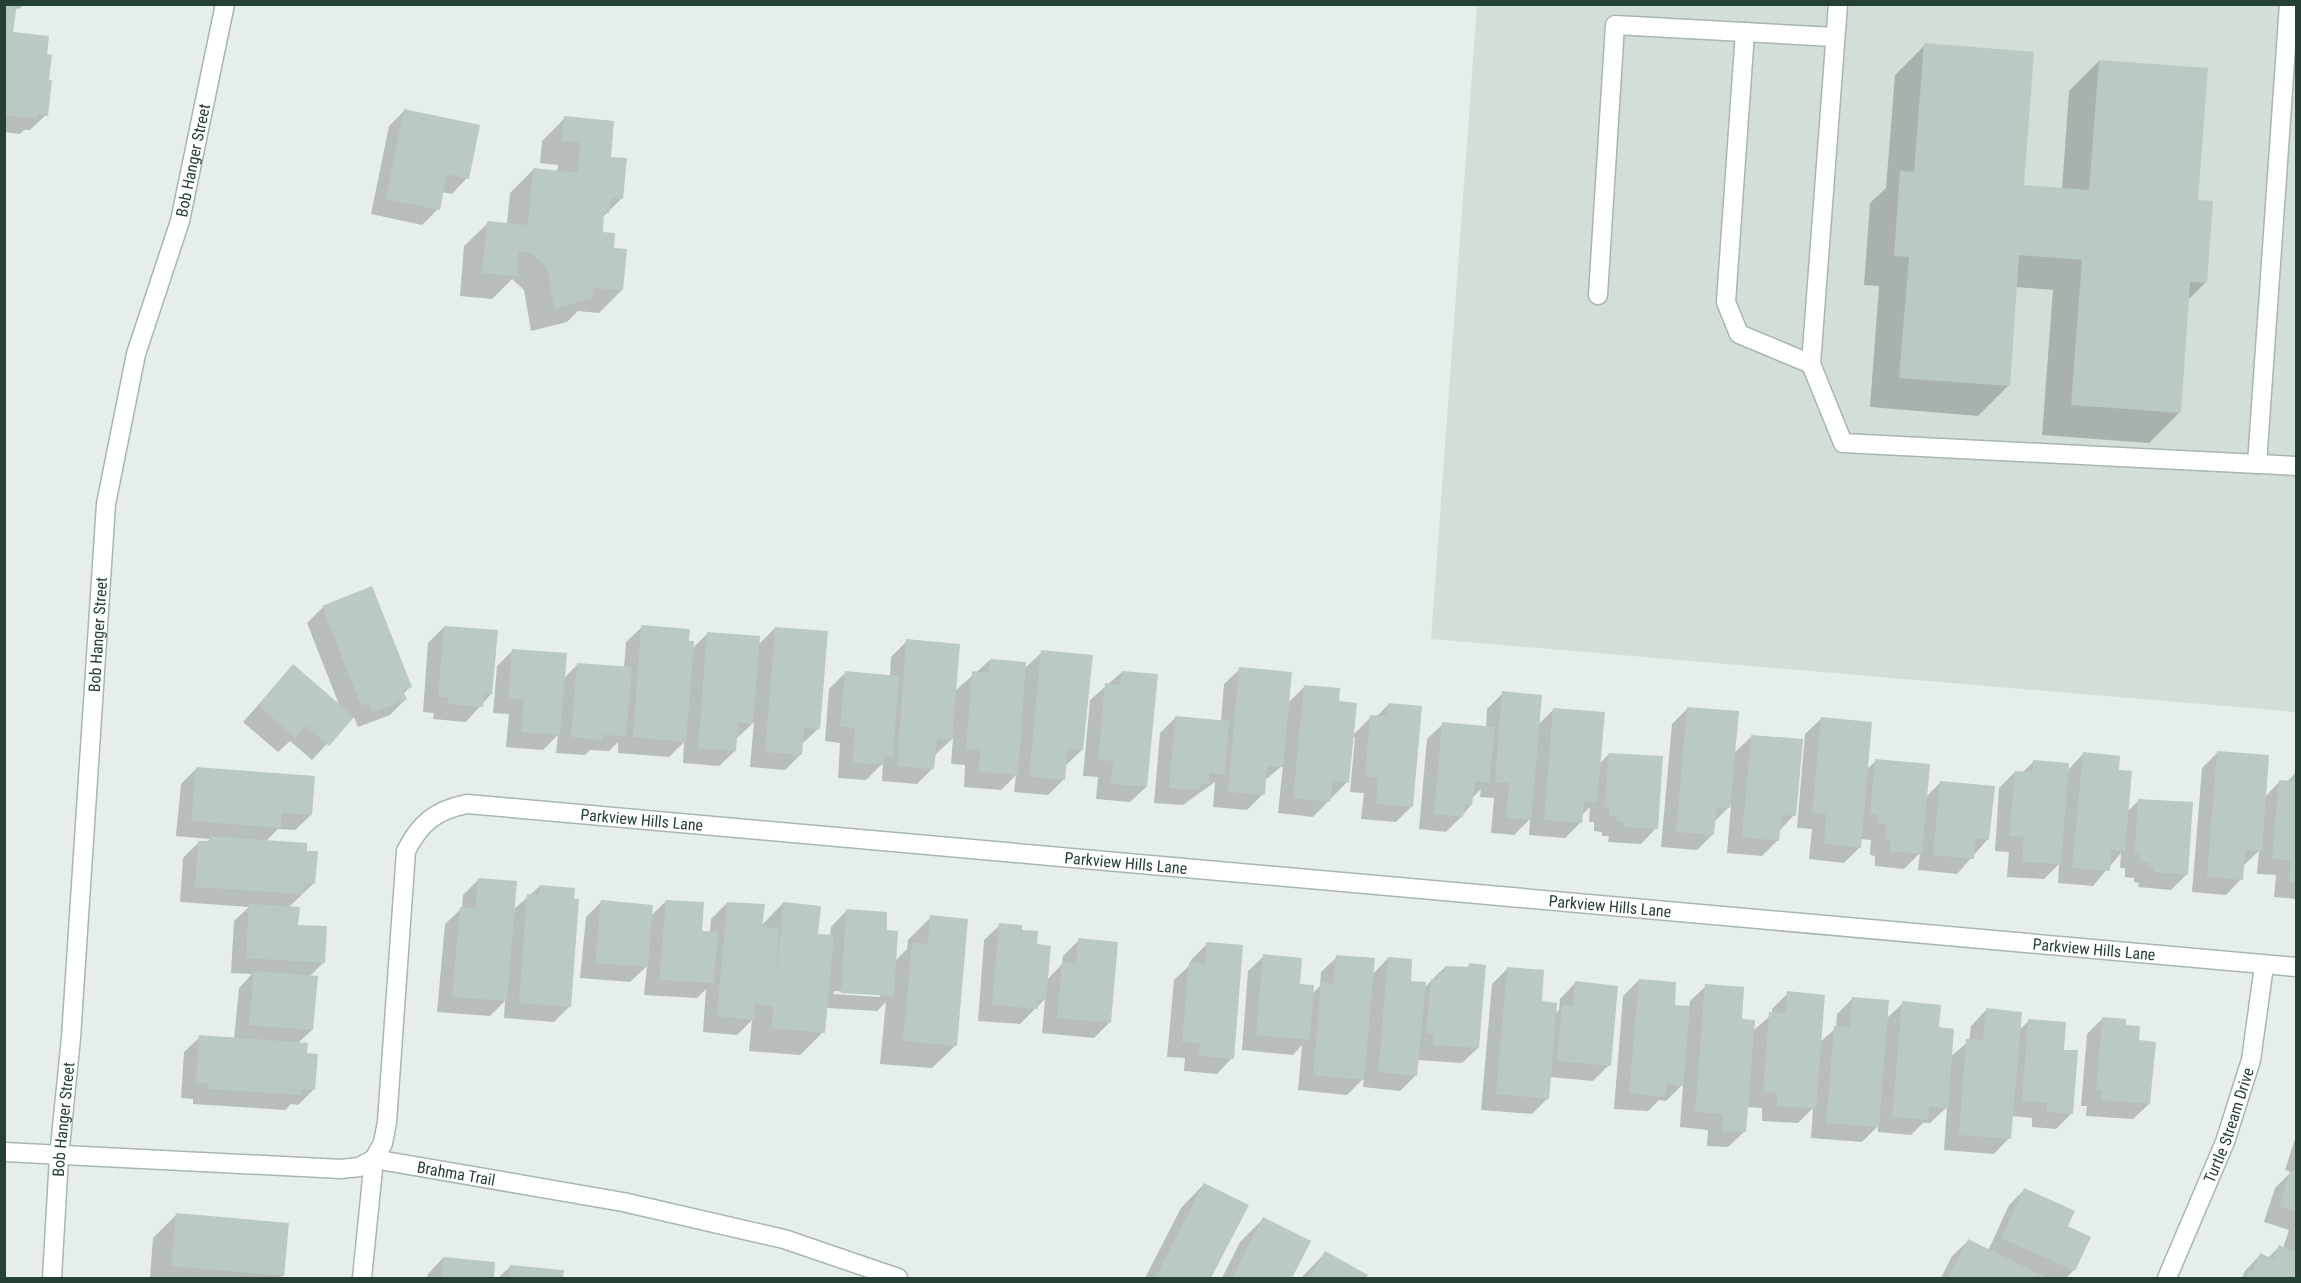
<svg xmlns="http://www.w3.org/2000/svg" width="2301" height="1283" viewBox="0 0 2301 1283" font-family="'Roboto Condensed',sans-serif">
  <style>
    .built { fill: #d3ded7 }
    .shadow { fill: #0003; fill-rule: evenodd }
    .building { fill: #bac9c1 }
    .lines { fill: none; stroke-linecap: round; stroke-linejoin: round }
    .minor-casing { stroke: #a7b7af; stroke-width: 21 }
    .minor { stroke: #fff; stroke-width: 18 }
    .labels { text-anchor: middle; stroke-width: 6; stroke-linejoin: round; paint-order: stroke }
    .street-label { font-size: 16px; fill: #244133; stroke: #f6fbf7 }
  </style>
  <rect width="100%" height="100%" fill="#e5eee9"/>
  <polygon class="built" points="1477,5 2296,5 2296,712 1431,639"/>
  <g class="shadow">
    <polygon points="4,4 24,4 19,9 15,8 11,33 45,56 46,115 30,130 24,130 20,134 4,132"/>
    <polygon points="1925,45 2022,186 2062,189 2069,91 2099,61 2196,201 2205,283 2188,300 2179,413 2149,443 2042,435 2053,290 2016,287 2008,386 1978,416 1870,407 1879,286 1864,285 1870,203 1886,188 1895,75"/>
    <polygon points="404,111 467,178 452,194 442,192 438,209 422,225 371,214 389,126"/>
    <polygon points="565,118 609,159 622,198 602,218 601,233 613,249 622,290 599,313 578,311 567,322 531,331 524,290 512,279 492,299 460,296 464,246 488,223 507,224 510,193 533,170 557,172 558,165 540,163 542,141"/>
    <polygon points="371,588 410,687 403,694 406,699 390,715 358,727 354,717 350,719 312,760 290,741 278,752 243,722 293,666 340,707 307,623 322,608"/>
    <polygon points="444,627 491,694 466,722 433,719 434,713 423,712 428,643"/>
    <polygon points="642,627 688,642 692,649 708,633 758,645 775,628 819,728 802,744 801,754 785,770 750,767 754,722 735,740 735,751 719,766 683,763 684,742 669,757 618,753 618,742 609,751 590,750 585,755 556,753 558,735 543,750 506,747 509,714 493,713 497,666 513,650 563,679 578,664 624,668 626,642"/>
    <polygon points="907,641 955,691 990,660 1024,669 1042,652 1082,750 1066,765 1063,780 1048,795 1014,792 1016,775 1001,790 964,787 965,765 951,764 953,738 935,755 933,768 917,784 882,781 883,763 866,780 838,778 840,743 825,741 829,689 845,673 890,677 891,657"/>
    <polygon points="1240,669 1287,704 1305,686 1337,702 1352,736 1371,717 1376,717 1388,705 1412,806 1396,822 1361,819 1364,793 1350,792 1355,737 1352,737 1347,782 1313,817 1278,813 1283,765 1264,781 1263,794 1247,810 1213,807 1215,782 1183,805 1154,803 1160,733 1175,718 1221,721 1224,684"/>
    <polygon points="1122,672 1146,787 1130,802 1096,799 1098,777 1083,776 1090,700"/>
    <polygon points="1503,693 1538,725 1554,709 1599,764 1609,754 1656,828 1641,844 1608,842 1609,836 1602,836 1602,832 1594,831 1594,822 1589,822 1590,807 1581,816 1581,822 1565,838 1529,835 1530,819 1514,835 1491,833 1494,798 1480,797 1481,789 1472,798 1471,805 1462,816 1446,832 1419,829 1427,739 1443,724 1486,728 1487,709"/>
    <polygon points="1688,708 1733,754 1752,736 1794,815 1779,831 1778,840 1762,856 1727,853 1731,805 1714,822 1713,834 1697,850 1661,847 1672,724"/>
    <polygon points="1821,719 1866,770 1876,761 1925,798 1941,782 1988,839 1957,874 1918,870 1920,853 1904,869 1875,866 1875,856 1870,855 1871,840 1861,839 1860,847 1844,863 1809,859 1812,829 1797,828 1805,734"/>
    <polygon points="2217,753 2265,797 2280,781 2287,782 2296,772 2296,899 2274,897 2276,875 2257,874 2259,851 2243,866 2241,879 2226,895 2192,892 2202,768"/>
    <polygon points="2083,754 2117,771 2127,812 2139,800 2186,875 2171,890 2138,887 2139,883 2134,882 2134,878 2125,877 2125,868 2120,868 2121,853 2093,886 2058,883 2059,864 2044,879 2007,877 2009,852 1995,851 1999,788 2015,772 2022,773 2033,762 2067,771"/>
    <polygon points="197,768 311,815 295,830 278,829 265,842 314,883 288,908 297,926 324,962 309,977 312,1030 298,1043 306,1055 314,1089 298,1105 291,1104 285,1110 193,1104 193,1099 181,1098 184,1052 200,1037 234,1039 239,988 252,974 231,973 234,921 249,907 180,902 183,858 199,842 207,843 210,839 176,836 181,784"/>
    <polygon points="478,880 513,910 540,886 570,1006 554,1022 504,1018 505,1001 490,1016 437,1012 445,924 462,908 463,895"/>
    <path d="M666,901L700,933H710L711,919L727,903L761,926L783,903L816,935L830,936L831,927L846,911L885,932L895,961L907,949L908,940L931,917L956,1045L932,1068L880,1064L886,1002L877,1011L826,1008L823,1032L800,1055L749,1051L752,1020L737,1035L703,1032L706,989L697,998L644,995L647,966L630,982L580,978L586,917L601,902L650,917ZM834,991L880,994V997L833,994Z"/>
    <polygon points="1000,925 1020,931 1035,946 1047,980 1062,964 1063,956 1079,940 1110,1022 1094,1038 1042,1033 1045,999 1020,1024 978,1021 984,940"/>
    <polygon points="1207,944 1232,1058 1217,1074 1184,1071 1185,1058 1167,1057 1174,980 1191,964 1191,960"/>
    <polygon points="1264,956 1312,994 1320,986 1321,972 1337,957 1372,975 1388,958 1409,982 1424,988 1445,967 1466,969 1469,965 1478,1048 1462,1063 1417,1060 1416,1075 1400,1091 1363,1087 1364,1078 1347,1095 1298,1090 1302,1045 1293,1055 1242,1050 1248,971"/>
    <polygon points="1507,969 1555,1014 1559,1010 1560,999 1575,983 1609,1065 1593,1081 1550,1077 1548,1098 1532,1114 1481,1110 1492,984"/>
    <polygon points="1639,980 1673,1006 1689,1008 1690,1001 1706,986 1753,1031 1772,1014 1772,1009 1788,993 1819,1043 1836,1028 1837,1014 1852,999 1886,1019 1903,1003 1937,1029 1950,1057 1969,1041 1971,1026 1986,1010 2018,1031 2029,1021 2063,1051 2072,1113 2056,1129 2032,1127 2032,1118 2011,1116 2009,1138 1994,1154 1944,1150 1947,1107 1930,1123 1923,1123 1911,1135 1878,1132 1878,1126 1862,1142 1811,1138 1813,1108 1798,1123 1762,1121 1762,1108 1746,1107 1744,1132 1728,1147 1707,1146 1708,1130 1680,1127 1683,1084 1666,1101 1659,1100 1648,1111 1614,1109 1623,996"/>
    <polygon points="2102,1019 2124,1026 2138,1042 2149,1104 2133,1119 2086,1116 2087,1106 2081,1106 2087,1034"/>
    <polygon points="2296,1136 2296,1278 2242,1278 2245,1271 2260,1255 2268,1258 2279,1247 2283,1248 2289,1230 2264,1222 2275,1188 2291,1172 2285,1170"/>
    <polygon points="1204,1184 1247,1206 1210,1278 1145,1278 1181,1208"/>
    <polygon points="2024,1190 2066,1227 2074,1270 2066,1278 1941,1278 1952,1256 1968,1241 1988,1251 2009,1205"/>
    <polygon points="176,1215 283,1275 280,1278 150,1278 153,1238"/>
    <polygon points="1263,1219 1309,1242 1290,1278 1222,1278 1240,1242"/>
    <polygon points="1325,1253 1366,1276 1364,1278 1301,1278"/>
    <polygon points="443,1258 494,1263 492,1278 427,1278 428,1274"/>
    <polygon points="511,1266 563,1271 562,1278 498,1278"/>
  </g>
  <g class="building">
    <polygon points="4,4 17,4 13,32 49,36 47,54 52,55 49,80 52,80 48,116 38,114 37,119 4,115"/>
    <polygon points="1924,43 2034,52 2024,185 2089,190 2099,60 2208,68 2198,200 2213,201 2207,283 2190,282 2181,413 2071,405 2082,260 2019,255 2010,386 1899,378 1909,257 1894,256 1900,171 1914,172"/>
    <polygon points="404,109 480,125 469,179 447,174 440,210 386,199"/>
    <polygon points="564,116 614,121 611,157 627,158 623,199 611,198 609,213 604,213 603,232 615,233 614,248 627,249 623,290 593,288 592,299 554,309 547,267 531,253 519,251 517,276 482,273 487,221 528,225 533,168 578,173 580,142 562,141"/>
    <polygon points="372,586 412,687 403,691 407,699 373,713 369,703 361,706 322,606"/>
    <polygon points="641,625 690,629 689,641 694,641 686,742 633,737"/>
    <polygon points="444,626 498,630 492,695 484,694 483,707 448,704 449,698 438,697"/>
    <polygon points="775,627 828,631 820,729 804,728 802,755 765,752"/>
    <polygon points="707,632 760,636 753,724 738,722 736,751 698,748"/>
    <polygon points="906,639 960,644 952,740 937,739 934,769 897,766"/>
    <polygon points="512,649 567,653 560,735 521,732 524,699 508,698"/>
    <polygon points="1041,650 1093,655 1083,750 1068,749 1065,780 1029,777"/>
    <polygon points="990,659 1026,662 1018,775 979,772 980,750 966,749 972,671 989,673"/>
    <polygon points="577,663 632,667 626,736 602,735 602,740 571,737"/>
    <polygon points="293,664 354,717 329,746 306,726 295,738 258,705"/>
    <polygon points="1239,667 1292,672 1283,767 1267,766 1265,795 1228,792"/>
    <polygon points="845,671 899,676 893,756 884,756 883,765 852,762 855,728 840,726"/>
    <polygon points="1122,671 1158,674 1147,787 1111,784 1113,761 1098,760 1105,683 1120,685"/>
    <polygon points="1304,685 1340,688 1339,701 1357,703 1349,783 1333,781 1330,802 1293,798"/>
    <polygon points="1502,691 1542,695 1531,820 1506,818 1509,783 1495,782"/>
    <polygon points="1388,703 1422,706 1413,807 1376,804 1378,778 1365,777 1370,715 1387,716"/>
    <polygon points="1687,707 1739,711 1730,808 1717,807 1714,835 1676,832"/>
    <polygon points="1553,708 1605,712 1597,802 1584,802 1582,823 1544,820"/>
    <polygon points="1175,716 1229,721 1225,775 1210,773 1209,784 1200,784 1200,790 1169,788"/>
    <polygon points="1821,717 1872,722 1861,848 1824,844 1826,814 1812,813"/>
    <polygon points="1442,722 1495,727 1489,783 1475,781 1472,805 1465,805 1463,817 1434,814"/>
    <polygon points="1751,735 1803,739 1796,816 1782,815 1779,841 1742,837"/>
    <polygon points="2217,751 2269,755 2262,851 2245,850 2243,880 2207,877"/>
    <polygon points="2083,752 2120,756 2119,770 2132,771 2125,851 2111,850 2110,871 2072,868"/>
    <polygon points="1609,753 1663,756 1658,829 1623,827 1624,821 1617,821 1617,817 1609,816 1609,807 1604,807"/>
    <polygon points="1875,759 1930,764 1922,854 1890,851 1890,840 1885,840 1886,824 1877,824 1878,815 1870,814"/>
    <polygon points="2033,760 2069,763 2061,864 2022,862 2024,837 2009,836 2015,771 2032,772"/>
    <polygon points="196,767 315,776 312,815 282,813 281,828 191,821"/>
    <polygon points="2279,780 2296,781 2296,883 2289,882 2291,860 2272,859"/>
    <polygon points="1940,781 1995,786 1989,840 1976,838 1974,859 1933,855"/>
    <polygon points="2138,799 2193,802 2188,875 2153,872 2154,867 2148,867 2149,863 2140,862 2140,853 2135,853"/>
    <polygon points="211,836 307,843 307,851 318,851 315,884 304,883 303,894 195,887 198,841 211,841"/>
    <polygon points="478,878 517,881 507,1001 452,997 460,907 475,908"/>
    <polygon points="540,885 575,888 574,899 579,899 571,1007 519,1003 527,894 539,895"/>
    <polygon points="601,900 653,905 648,967 595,963"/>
    <polygon points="666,900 704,902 702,931 718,932 714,983 659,980"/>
    <polygon points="727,902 765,904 762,927 779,928 776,979 783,902 821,906 818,934 834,935 825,1033 771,1028 773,1006 755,1004 754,1020 717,1016"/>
    <polygon points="249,904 300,907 298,925 327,926 325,963 246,958"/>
    <polygon points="846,909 887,912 887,930 898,931 894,996 841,993"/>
    <polygon points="930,915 968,919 957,1046 903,1041 912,942 928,944"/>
    <polygon points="999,923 1022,925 1022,930 1038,931 1037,944 1051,946 1046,1000 1038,1000 1038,1009 992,1005"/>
    <polygon points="1078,938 1118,942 1111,1023 1057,1018 1062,962 1076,964"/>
    <polygon points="1206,942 1243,945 1234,1059 1199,1056 1200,1043 1182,1042 1189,962 1205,964"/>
    <polygon points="1263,954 1302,958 1300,984 1314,985 1310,1040 1256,1035"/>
    <polygon points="1336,955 1375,958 1364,1080 1313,1075 1321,982 1333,984"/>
    <polygon points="1388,957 1412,959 1411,981 1426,982 1417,1076 1378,1072"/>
    <polygon points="1469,963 1486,965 1479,1048 1433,1045 1433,1034 1426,1033 1431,979 1438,979 1438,972 1444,972 1445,966 1469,967"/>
    <polygon points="1507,967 1544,970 1542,1001 1557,1003 1549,1099 1496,1094"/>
    <polygon points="254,971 318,976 313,1030 249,1025"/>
    <polygon points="1639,979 1676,982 1675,1005 1690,1006 1683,1086 1666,1084 1665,1097 1629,1093"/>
    <polygon points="1575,981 1618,986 1611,1066 1557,1061 1562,1005 1573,1006"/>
    <polygon points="1705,984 1744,987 1742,1019 1755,1020 1746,1132 1722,1131 1723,1114 1695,1112"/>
    <polygon points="1787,991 1825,995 1816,1108 1777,1106 1777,1093 1763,1092 1769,1012 1786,1013"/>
    <polygon points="1852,997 1889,1000 1879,1127 1826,1123 1834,1026 1850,1027"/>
    <polygon points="1902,1001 1941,1005 1939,1027 1954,1029 1948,1108 1929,1107 1928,1120 1892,1117"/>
    <polygon points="1986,1008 2022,1012 2011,1139 1959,1135 1966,1039 1983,1040"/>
    <polygon points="2102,1017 2126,1019 2126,1025 2140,1026 2139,1040 2156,1042 2150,1104 2101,1100 2102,1091 2096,1090"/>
    <polygon points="2028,1019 2066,1022 2064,1050 2078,1050 2073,1114 2047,1112 2047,1103 2022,1101"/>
    <polygon points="199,1035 308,1043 307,1053 318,1054 315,1090 302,1089 302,1095 208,1089 208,1083 196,1083"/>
    <polygon points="2290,1171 2296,1173 2296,1212 2279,1206"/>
    <polygon points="1204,1183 1249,1205 1211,1278 1155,1278"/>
    <polygon points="2024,1188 2075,1211 2068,1226 2091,1237 2075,1271 2001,1238"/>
    <polygon points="176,1213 289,1223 284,1276 171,1266"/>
    <polygon points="1263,1217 1311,1241 1292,1278 1232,1278"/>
    <polygon points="1968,1239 2047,1278 1948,1278"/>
    <polygon points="2279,1245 2296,1252 2296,1278 2245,1278 2249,1270 2253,1272 2260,1253 2273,1259"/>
    <polygon points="1325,1251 1368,1275 1366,1278 1310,1278"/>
    <polygon points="443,1257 495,1262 494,1278 441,1278"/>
    <polygon points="510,1265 564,1270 563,1278 509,1278"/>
  </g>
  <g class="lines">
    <defs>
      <g id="minor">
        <polyline points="1838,4 1811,364 1843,443 2296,466"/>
        <polyline points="1745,32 1726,302 1739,334 1811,364"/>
        <polyline points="1598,295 1615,25 1834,37"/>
        <polyline points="2257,464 2289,4"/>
        <path id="s1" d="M4,1152L341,1169L359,1167L374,1159L623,1202L784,1239L898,1278"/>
        <path id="s2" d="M52,1278L59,1157L71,1038L106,504L136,354L180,221L225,4"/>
        <path id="s3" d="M362,1278L374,1159L383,1143L387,1122L406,851C420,823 436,810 467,804L2296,967"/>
        <path id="s4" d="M2167,1278L2225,1142L2251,1060L2264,966"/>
      </g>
    </defs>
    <use href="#minor" class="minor-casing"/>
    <use href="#minor" class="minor"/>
  </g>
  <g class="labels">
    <g class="street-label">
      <text dy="6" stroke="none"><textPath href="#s2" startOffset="1131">Bob Hanger Street</textPath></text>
      <text dy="6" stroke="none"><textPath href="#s2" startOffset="645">Bob Hanger Street</textPath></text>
      <text dy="6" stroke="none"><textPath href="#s3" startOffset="687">Parkview Hills Lane</textPath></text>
      <text dy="6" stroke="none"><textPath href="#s3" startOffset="1173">Parkview Hills Lane</textPath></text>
      <text dy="6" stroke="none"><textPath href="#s3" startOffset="1659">Parkview Hills Lane</textPath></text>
      <text dy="6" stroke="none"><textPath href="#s3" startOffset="2145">Parkview Hills Lane</textPath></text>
      <text dy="6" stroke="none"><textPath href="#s2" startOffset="159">Bob Hanger Street</textPath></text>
      <text dy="6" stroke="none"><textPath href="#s4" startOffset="165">Turtle Stream Drive</textPath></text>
      <text dy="6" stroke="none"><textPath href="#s1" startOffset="456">Brahma Trail</textPath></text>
    </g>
  </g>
  <rect width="2301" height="1283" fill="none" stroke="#244133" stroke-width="12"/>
</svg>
